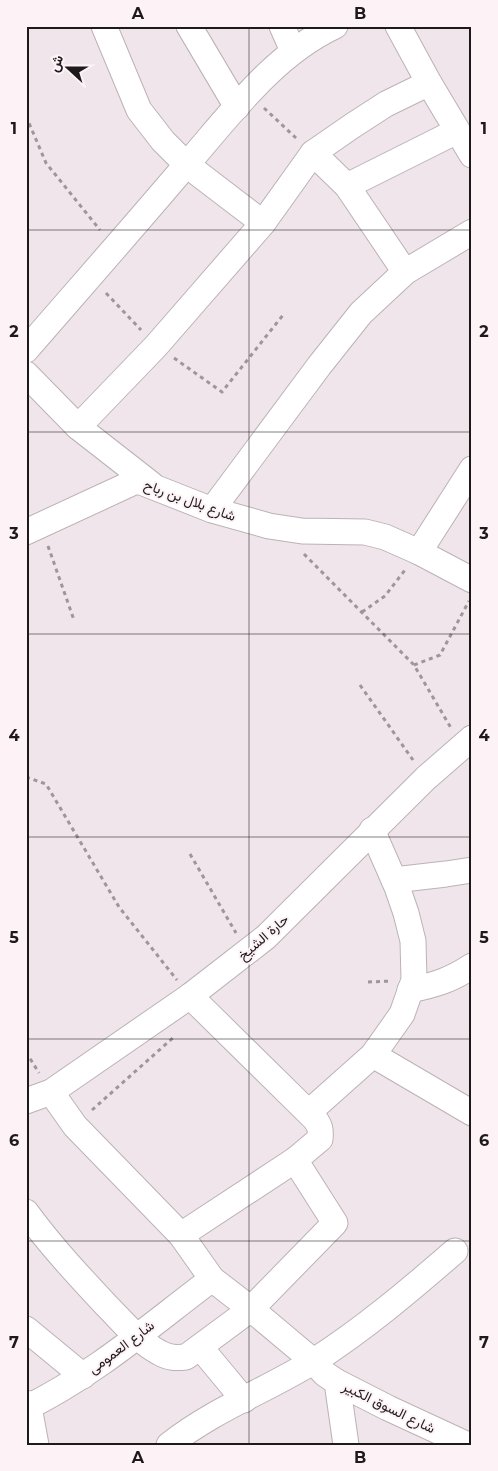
<svg xmlns="http://www.w3.org/2000/svg" width="498" height="1471" viewBox="0 0 498 1471" font-family="Montserrat,Vazirmatn,sans-serif">
  <style>
    .lines { fill: none; stroke-linecap: round; stroke-linejoin: round }
    .minor-casing { stroke: #bcb2b6; stroke-width: 27 }
    .path { stroke: #9e9699; stroke-width: 3; stroke-dasharray: 4 4; stroke-linecap: butt }
    .minor { stroke: #fff; stroke-width: 25 }
    .grid { fill: none; stroke: #1e1a1c; stroke-width: 1; stroke-opacity: 0.55 }
    .labels { text-anchor: middle; stroke-width: 4; stroke-linejoin: round; paint-order: stroke }
    .street-label { font-size: 14px; fill: #1e1a1c; stroke: #fdf3f7 }
    .neatline { fill: none; stroke: #1e1a1c; stroke-width: 2 }
    .grid-label { font-size: 16px; text-anchor: middle; font-weight: bold; fill: #1e1a1c }
  </style>
  <rect width="100%" height="100%" fill="#f0e5ea"/>
  <g class="lines">
    <defs>
      <g id="minor">
        <polyline points="104,26 139,110 163,141 187,165 263,223"/>
        <polyline points="189,26 237,107"/>
        <polyline points="282,26 293,51"/>
        <polyline points="398,26 429,83 472,155"/>
        <polyline points="313,153 347,186 405,272"/>
        <polyline points="347,186 457,131"/>
        <path d="M26,350C78,290 130,231 181,171C227,119 271,56 335,26"/>
        <polyline points="26,374 78,427 151,484"/>
        <polyline points="78,427 156,346 263,223 313,153 352,126 386,104 429,83"/>
        <polyline points="212,510 319,366 361,313 405,272 472,232"/>
        <polyline points="26,532 134,482 141,482 212,510 269,526 302,531 365,532 385,537 419,552 472,580"/>
        <polyline points="419,552 472,469"/>
        <polyline points="394,880 446,874 472,870"/>
        <path d="M410,990C435,985 451,980 472,966"/>
        <polyline points="373,1055 472,1113"/>
        <polyline points="51,1092 75,1126 181,1235 212,1279 251,1309 313,1361 325,1374 337,1382 388,1408 468,1445"/>
        <polyline points="26,1101 51,1092 190,996 266,937 426,778 472,738"/>
        <polyline points="309,1112 373,1055 402,1014 414,980 413,941 406,913 397,887 372,830"/>
        <path d="M26,1212C50,1245 78,1275 106,1305C123,1322 139,1342 160,1353C169,1358 176,1358 186,1357L251,1309L335,1223L295,1160"/>
        <path d="M181,1235L295,1160L320,1139C321,1130 320,1126 315,1119L190,996"/>
        <polyline points="26,1329 83,1376"/>
        <polyline points="200,1347 244,1400"/>
        <polyline points="337,1382 346,1445"/>
        <polyline points="26,1403 29,1407 36,1445"/>
        <path d="M26,1408C94,1375 152,1324 212,1279"/>
        <path d="M169,1445C213,1410 267,1390 314,1361C364,1329 410,1290 455,1251"/>
      </g>
    </defs>
    <use href="#minor" class="minor-casing"/>
    <g class="path">
      <polyline points="264,108 296,138"/>
      <polyline points="26,116 46,163 100,230"/>
      <polyline points="106,293 141,330"/>
      <polyline points="174,358 222,392 283,315"/>
      <polyline points="48,546 74,620"/>
      <polyline points="304,554 414,665 451,728"/>
      <polyline points="362,612 385,596 405,570"/>
      <polyline points="414,665 440,655 469,601"/>
      <polyline points="360,685 413,760"/>
      <polyline points="26,777 46,784 119,907 177,980"/>
      <polyline points="190,854 236,933"/>
      <polyline points="368,982 391,981"/>
      <polyline points="26,1052 39,1073"/>
      <polyline points="92,1110 175,1036"/>
    </g>
    <use href="#minor" class="minor"/>
  </g>
  <path class="grid" d="M249,26V1445M26,230H472M26,432H472M26,634H472M26,837H472M26,1039H472M26,1241H472"/>
  <g class="labels">
    <g class="street-label">
      <text transform="translate(190 500) rotate(20)" y="5">شارع بلال بن رباح</text>
      <text transform="translate(263 937) rotate(-41)" y="5">حارة الشيخ</text>
      <text transform="translate(121 1347) rotate(-37)" y="5">شارع العمومى</text>
      <text transform="translate(389 1407) rotate(26)" y="5">شارع السوق الكبير</text>
    </g>
  </g>
  <rect width="498" height="1471" fill="none" stroke="#fdf3f7" stroke-width="55"/>
  <g transform="translate(68 68) rotate(291)" stroke="#fdf3f7" stroke-width="4" paint-order="stroke">
  <path d="M0-4L9 19L0 12L-9 19Z" fill="#1e1a1c"/>
  <text y="-8" font-size="14" font-weight="bold" text-anchor="middle" fill="#1e1a1c">ش</text>
  </g>
  <rect x="28" y="28" width="442" height="1416" class="neatline"/>
  <g class="grid-label">
    <text x="138" y="19">A</text>
    <text x="360" y="19">B</text>
    <text x="14" y="134">1</text>
    <text x="484" y="134">1</text>
    <text x="14" y="337">2</text>
    <text x="484" y="337">2</text>
    <text x="14" y="539">3</text>
    <text x="484" y="539">3</text>
    <text x="14" y="741">4</text>
    <text x="484" y="741">4</text>
    <text x="14" y="943">5</text>
    <text x="484" y="943">5</text>
    <text x="14" y="1146">6</text>
    <text x="484" y="1146">6</text>
    <text x="14" y="1348">7</text>
    <text x="484" y="1348">7</text>
    <text x="138" y="1463">A</text>
    <text x="360" y="1463">B</text>
  </g>
</svg>
